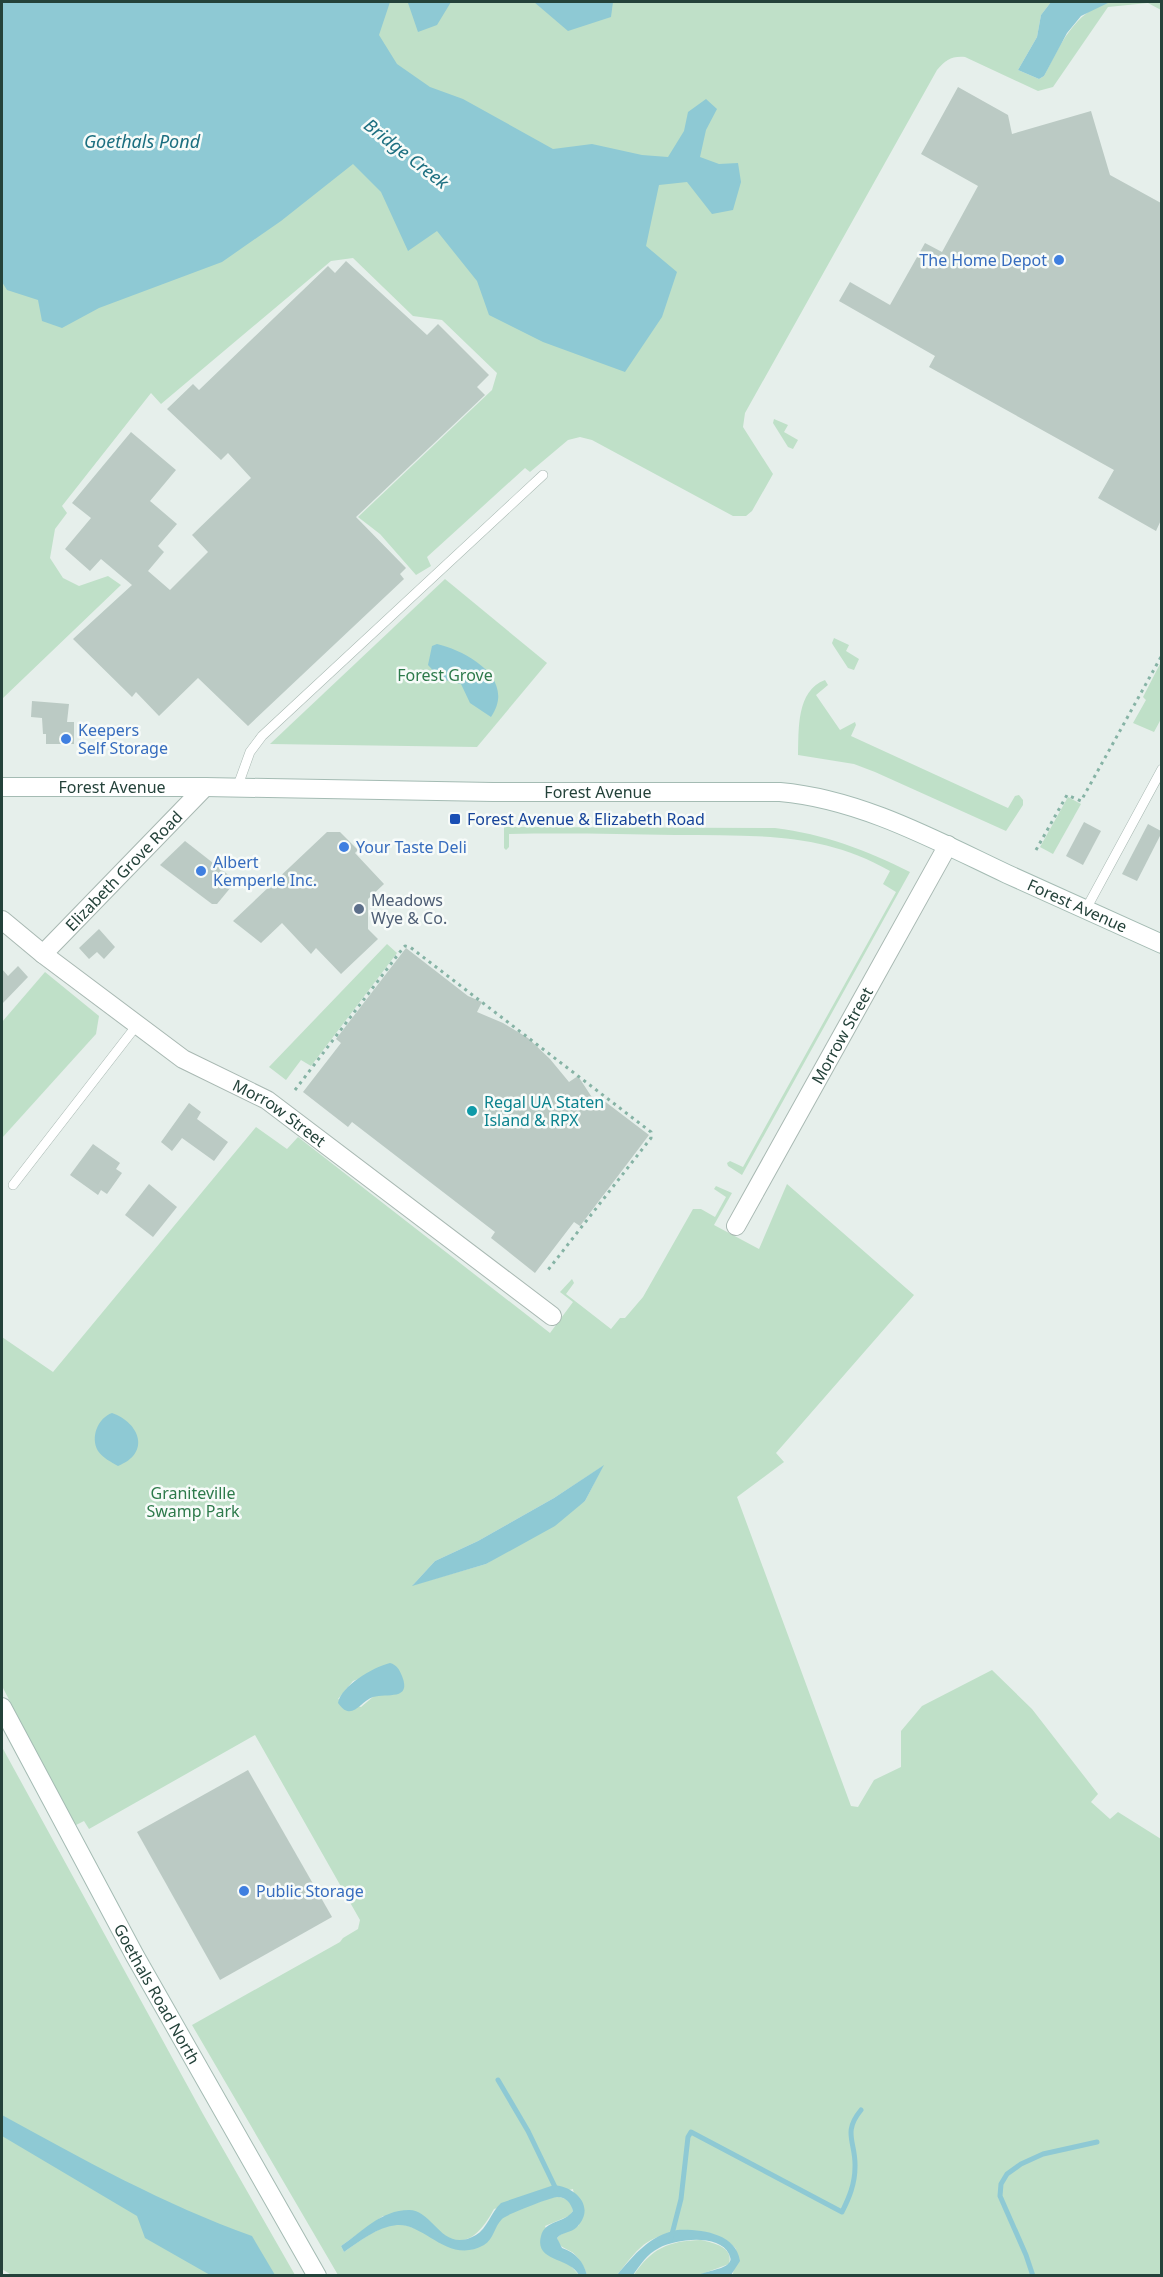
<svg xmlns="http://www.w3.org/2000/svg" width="1163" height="2277" viewBox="0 0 1163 2277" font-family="'Noto Sans',sans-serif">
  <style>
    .green { fill: #bfe0c8; fill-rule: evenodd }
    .water { fill: #8ec9d4 }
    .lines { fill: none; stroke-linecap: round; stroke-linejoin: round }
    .stream { stroke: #8ec9d4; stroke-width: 5 }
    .building { fill: #bbcac4 }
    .lane-casing { stroke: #a8b8b2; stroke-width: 10 }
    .street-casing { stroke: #a8b8b2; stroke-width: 20 }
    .secondary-casing { stroke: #a4bbb3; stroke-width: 20 }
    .path { stroke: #86b3a5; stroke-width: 3; stroke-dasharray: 3 4.5; stroke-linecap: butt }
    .lane { stroke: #fff; stroke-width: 9 }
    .street { stroke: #fff; stroke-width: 18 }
    .secondary { stroke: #fff; stroke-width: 18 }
    .shop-dot { fill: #3f7fe0; stroke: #f7fbf9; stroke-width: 2 }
    .transit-dot { fill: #1a4fb4; stroke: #f7fbf9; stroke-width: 2 }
    .service-dot { fill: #5c6f8a; stroke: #f7fbf9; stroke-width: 2 }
    .culture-dot { fill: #0f9aa8; stroke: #f7fbf9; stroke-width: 2 }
    .labels { text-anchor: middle; stroke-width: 5; stroke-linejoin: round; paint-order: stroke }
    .shop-label { font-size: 16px; fill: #366cbe; stroke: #f7fbf9; text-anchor: start }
    .park-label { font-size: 16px; fill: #2d7a4b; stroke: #f7fbf9 }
    .street-label { font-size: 16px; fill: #24423a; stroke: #f7fbf9 }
    .transit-label { font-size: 16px; fill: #164399; stroke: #f7fbf9; text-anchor: start }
    .service-label { font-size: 16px; fill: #4e5e75; stroke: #f7fbf9; text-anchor: start }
    .culture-label { font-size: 16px; fill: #0d838f; stroke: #f7fbf9; text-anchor: start }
    .water-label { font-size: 18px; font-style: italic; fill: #1c6f80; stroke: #f7fbf9 }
  </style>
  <rect width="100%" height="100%" fill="#e6efeb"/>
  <g class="green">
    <path d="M2,2H1051L1041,15L1037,37L1018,70L1039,79L1044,76C1060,46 1074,11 1110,2C1123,0 1147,2 1161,2V10L1148,3L1108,7L1053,87L1038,91L965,57C951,56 946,60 937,70L745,413L743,427L773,474L752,511L746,516H733L592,440L580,437L568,440L530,472L525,468L427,557L431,566L416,575L380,534L358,517L492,390L497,373L442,320L413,316L353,258L331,261L161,404L151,393L62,506L67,513L55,529L50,558L63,578L79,586L108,576L121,585L2,699Z"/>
    <polygon points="774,419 788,425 784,432 798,440 793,449 788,447 773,423"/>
    <polygon points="445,579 547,663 477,747 270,744"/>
    <polygon points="834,638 849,645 846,651 859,659 854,670 848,668 833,645 832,643"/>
    <polygon points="1161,662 1161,719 1154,732 1133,723 1146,700 1143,697"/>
    <path d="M825,680L828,685L816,695L840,730L855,722L856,725L851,736L1008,808L1015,796L1019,795L1023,800V805L1006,831L875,772L854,764L798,755C799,729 796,691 825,680Z"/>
    <polygon points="1068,797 1081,804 1053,854 1040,847"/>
    <path d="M504,827L775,828C824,834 866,850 910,872L742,1175L728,1166L727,1163L730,1161L743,1167L896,892L883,884L890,871C821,831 752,836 675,835C620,834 565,833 509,834V847L506,850L504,848Z"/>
    <polygon points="387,944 397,953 311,1066 301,1060 286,1080 269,1067"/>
    <polygon points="45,972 99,1016 96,1034 2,1138 2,1022"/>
    <path d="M256,1127L287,1149L298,1137L550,1333L573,1302L560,1292L572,1279L574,1283L566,1294L611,1329L620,1318H625L643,1297L693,1209H701L715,1217L726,1197L714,1189L716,1186L732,1193L714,1225L759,1249L787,1184L914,1295L776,1453L784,1462L737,1497L851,1806L858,1807L874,1780L901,1767V1731L922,1706L992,1670L1032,1709L1098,1794L1091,1802L1110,1819L1118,1812L1161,1839V2275H731L733,2274L736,2249C725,2236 711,2233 694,2233C650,2232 643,2242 617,2275H587C585,2268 577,2254 570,2251C563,2247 559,2247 557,2238C563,2231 572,2231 579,2225L573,2189L494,2209C483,2229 467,2252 441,2234C436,2231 432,2224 428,2220L383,2216L341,2246L344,2252C362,2240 386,2219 408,2226C423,2230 445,2243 460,2250L508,2213L556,2196L566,2199L572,2205L573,2211L569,2216L545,2226L561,2261L569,2264L579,2275H338L192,2025L340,1942L343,1938L358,1929L360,1920L255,1735L89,1829L84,1821L74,1826L2,1686V1337L53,1372ZM603,1466L585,1501L486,1564L413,1585L435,1561L478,1541L554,1498ZM361,1678L374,1696L361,1707L338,1699L353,1681Z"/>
    <polygon points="2,1747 203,2114 295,2275 13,2276 2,2269"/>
    <path d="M701,2240C714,2243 734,2247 729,2264L699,2275L633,2276C652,2248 668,2241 701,2240Z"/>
  </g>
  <g class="water">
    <polygon points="2,2 390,2 379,35 397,64 430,87 463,99 553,149 592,144 642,155 668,157 684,131 688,112 706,99 717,109 706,130 700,157 719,164 738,163 741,182 733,210 712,214 687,182 659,185 646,246 677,272 662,317 625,372 543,342 489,315 477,281 437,231 408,251 381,192 353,164 281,221 222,262 99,308 62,328 42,321 38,300 7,290 2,282"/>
    <polygon points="394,2 451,2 437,25 418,32 408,3"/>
    <polygon points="534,2 613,2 611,17 568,31"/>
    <polygon points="1051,2 1110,2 1081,16 1067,33 1044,76 1039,79 1018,70 1037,37 1041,15"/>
    <path d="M437,644C467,651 517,679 491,717L470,703L461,684L441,679L428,665L432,646Z"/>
    <path d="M112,1413C140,1423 151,1453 118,1466C111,1462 103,1458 98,1451C90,1437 98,1418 112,1413Z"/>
    <polygon points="604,1465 585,1501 555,1526 486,1564 412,1586 435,1561 478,1541 554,1498"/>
    <path d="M390,1663C397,1665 399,1669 402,1676C412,1701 387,1693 373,1697C360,1701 352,1723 338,1703C341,1686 373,1667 390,1663Z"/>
    <path d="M2,2115C82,2159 165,2205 252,2236L275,2275H210L145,2238L137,2216L2,2136Z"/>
    <path d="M554,2185C576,2187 596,2207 577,2227C571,2233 562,2232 557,2238L562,2248C576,2253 583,2261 587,2275H579C570,2257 534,2262 541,2236C545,2220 565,2223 573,2211C571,2203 566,2197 557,2197C552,2197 505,2215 502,2219C494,2227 494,2239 484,2245C448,2265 425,2223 397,2225C377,2227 360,2241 344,2252L341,2246C362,2232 381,2210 409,2210C434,2210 442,2255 476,2235C487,2229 491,2212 501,2203Z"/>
    <path d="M677,2230C700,2229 736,2233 740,2261L731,2275H699C706,2271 725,2269 729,2263C732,2259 730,2258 729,2254C719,2233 675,2239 659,2248C647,2254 640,2265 633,2275H617C635,2254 649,2236 677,2230Z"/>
  </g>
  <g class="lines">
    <g class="stream">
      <polyline points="498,2080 528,2131 556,2189"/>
      <path d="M671,2238L681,2199L688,2137L691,2132L842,2212C849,2198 855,2184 855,2167C856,2142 842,2133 861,2110"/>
      <polyline points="1033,2276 1026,2255 1000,2196 1001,2184 1007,2174 1021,2164 1043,2154 1097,2142"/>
    </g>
  </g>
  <g class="building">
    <polygon points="958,87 1008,115 1012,134 1091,111 1110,175 1161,203 1161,520 1156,531 1098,498 1114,470 929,367 935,356 839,301 850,282 890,305 925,243 942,252 978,186 921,154"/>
    <polygon points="346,261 427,335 438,324 489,375 477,387 485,395 356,517 406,568 400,574 404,579 248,726 198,678 159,716 136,692 132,697 73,639 132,585 101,559 90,571 65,549 91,518 72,503 131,432 176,470 150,501 177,524 158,546 164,552 148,571 170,590 208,552 192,535 251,478 228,453 221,460 167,409 193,384 199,390 328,266 335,273"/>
    <polygon points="32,701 69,704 67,722 74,722 74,744 46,744 46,734 43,734 42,718 31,717"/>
    <polygon points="1084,822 1101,831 1083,865 1066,856"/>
    <polygon points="1148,824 1161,831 1161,834 1137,881 1122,874"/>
    <polygon points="327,832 340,832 358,850 355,853 384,884 368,899 368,929 378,939 341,974 316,948 311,954 282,923 261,943 233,921"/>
    <polygon points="185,841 236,881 217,904 212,904 160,865"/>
    <polygon points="99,929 115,947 104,959 97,952 89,959 79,948"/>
    <polygon points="406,948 468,996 482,1002 477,1012 503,1023 528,1038 550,1059 569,1082 578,1076 595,1102 599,1097 649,1135 580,1226 574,1222 535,1273 491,1238 495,1232 352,1122 348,1127 303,1092 341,1043 336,1039"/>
    <polygon points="18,966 28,977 2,1004 2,969 8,976"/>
    <polygon points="189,1103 201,1112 197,1119 228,1142 214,1161 182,1138 172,1151 161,1142"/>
    <polygon points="93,1144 120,1163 116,1169 122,1173 107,1194 101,1190 98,1195 70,1175"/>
    <polygon points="149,1184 177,1207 153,1237 125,1215"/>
    <polygon points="248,1770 332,1917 220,1980 137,1832"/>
  </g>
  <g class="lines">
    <defs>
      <g id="lane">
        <polyline points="237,788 250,752 262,736 543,475"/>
        <polyline points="1086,909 1162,769"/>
        <polyline points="13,1185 137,1025"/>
      </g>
      <g id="street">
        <path id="s1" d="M2,920L43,954L183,1059L267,1100L552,1316"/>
        <path id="s2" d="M43,954L205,787"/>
        <path id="s3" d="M736,1226L948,845"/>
      </g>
      <g id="secondary">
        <path id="s4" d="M2,787H205L493,792H780C860,799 935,840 1007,874C1058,897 1110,920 1162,944"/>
        <path id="s5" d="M2,1707L135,1956L317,2276"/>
      </g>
    </defs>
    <use href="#lane" class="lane-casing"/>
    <use href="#street" class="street-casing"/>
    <use href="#secondary" class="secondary-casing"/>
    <g class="path">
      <polyline points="1036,850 1067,795 1081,801 1162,655"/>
      <polyline points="295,1090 403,948 405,946 410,947 651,1132 651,1138 548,1270"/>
    </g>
    <use href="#lane" class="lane"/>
    <use href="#street" class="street"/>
    <use href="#secondary" class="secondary"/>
  </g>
  <g class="shop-dot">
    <circle cx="1059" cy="260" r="6"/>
    <circle cx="66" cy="739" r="6"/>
    <circle cx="344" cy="847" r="6"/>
    <circle cx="201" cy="871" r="6"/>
    <circle cx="244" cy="1891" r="6"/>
  </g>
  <rect class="transit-dot" x="449" y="813" width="12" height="12" rx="3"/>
  <circle class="service-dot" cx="359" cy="909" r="6"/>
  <circle class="culture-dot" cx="472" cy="1111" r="6"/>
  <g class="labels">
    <g class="shop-label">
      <text x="1047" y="266" text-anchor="end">The Home Depot</text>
      <text x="78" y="736">Keepers<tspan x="78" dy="18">Self Storage</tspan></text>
      <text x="356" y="853">Your Taste Deli</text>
      <text x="213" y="868">Albert<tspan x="213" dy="18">Kemperle Inc.</tspan></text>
      <text x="256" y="1897">Public Storage</text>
    </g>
    <g class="park-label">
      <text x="445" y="681">Forest Grove</text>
      <text x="193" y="1499">Graniteville<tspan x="193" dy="18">Swamp Park</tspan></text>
    </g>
    <g class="street-label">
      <text dy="6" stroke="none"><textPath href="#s4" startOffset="110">Forest Avenue</textPath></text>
      <text dy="6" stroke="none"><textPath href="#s4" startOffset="596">Forest Avenue</textPath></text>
      <text dy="6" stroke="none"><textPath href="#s2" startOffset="116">Elizabeth Grove Road</textPath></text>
      <text dy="6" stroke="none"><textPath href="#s4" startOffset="1098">Forest Avenue</textPath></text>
      <text dy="6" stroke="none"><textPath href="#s3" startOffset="218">Morrow Street</textPath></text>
      <text dy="6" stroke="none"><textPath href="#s1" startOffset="339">Morrow Street</textPath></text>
      <text dy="6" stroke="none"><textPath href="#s5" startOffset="326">Goethals Road North</textPath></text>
    </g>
    <g class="transit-label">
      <text x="467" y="825">Forest Avenue &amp; Elizabeth Road</text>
    </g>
    <g class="service-label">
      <text x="371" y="906">Meadows<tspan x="371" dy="18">Wye &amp; Co.</tspan></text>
    </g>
    <g class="culture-label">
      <text x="484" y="1108">Regal UA Staten<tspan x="484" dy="18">Island &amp; RPX</tspan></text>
    </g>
    <g class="water-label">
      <text x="142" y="148">Goethals Pond</text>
      <text transform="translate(406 154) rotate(38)" y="6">Bridge Creek</text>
    </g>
  </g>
  <rect width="1163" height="2277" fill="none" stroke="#24423a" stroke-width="6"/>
</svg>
